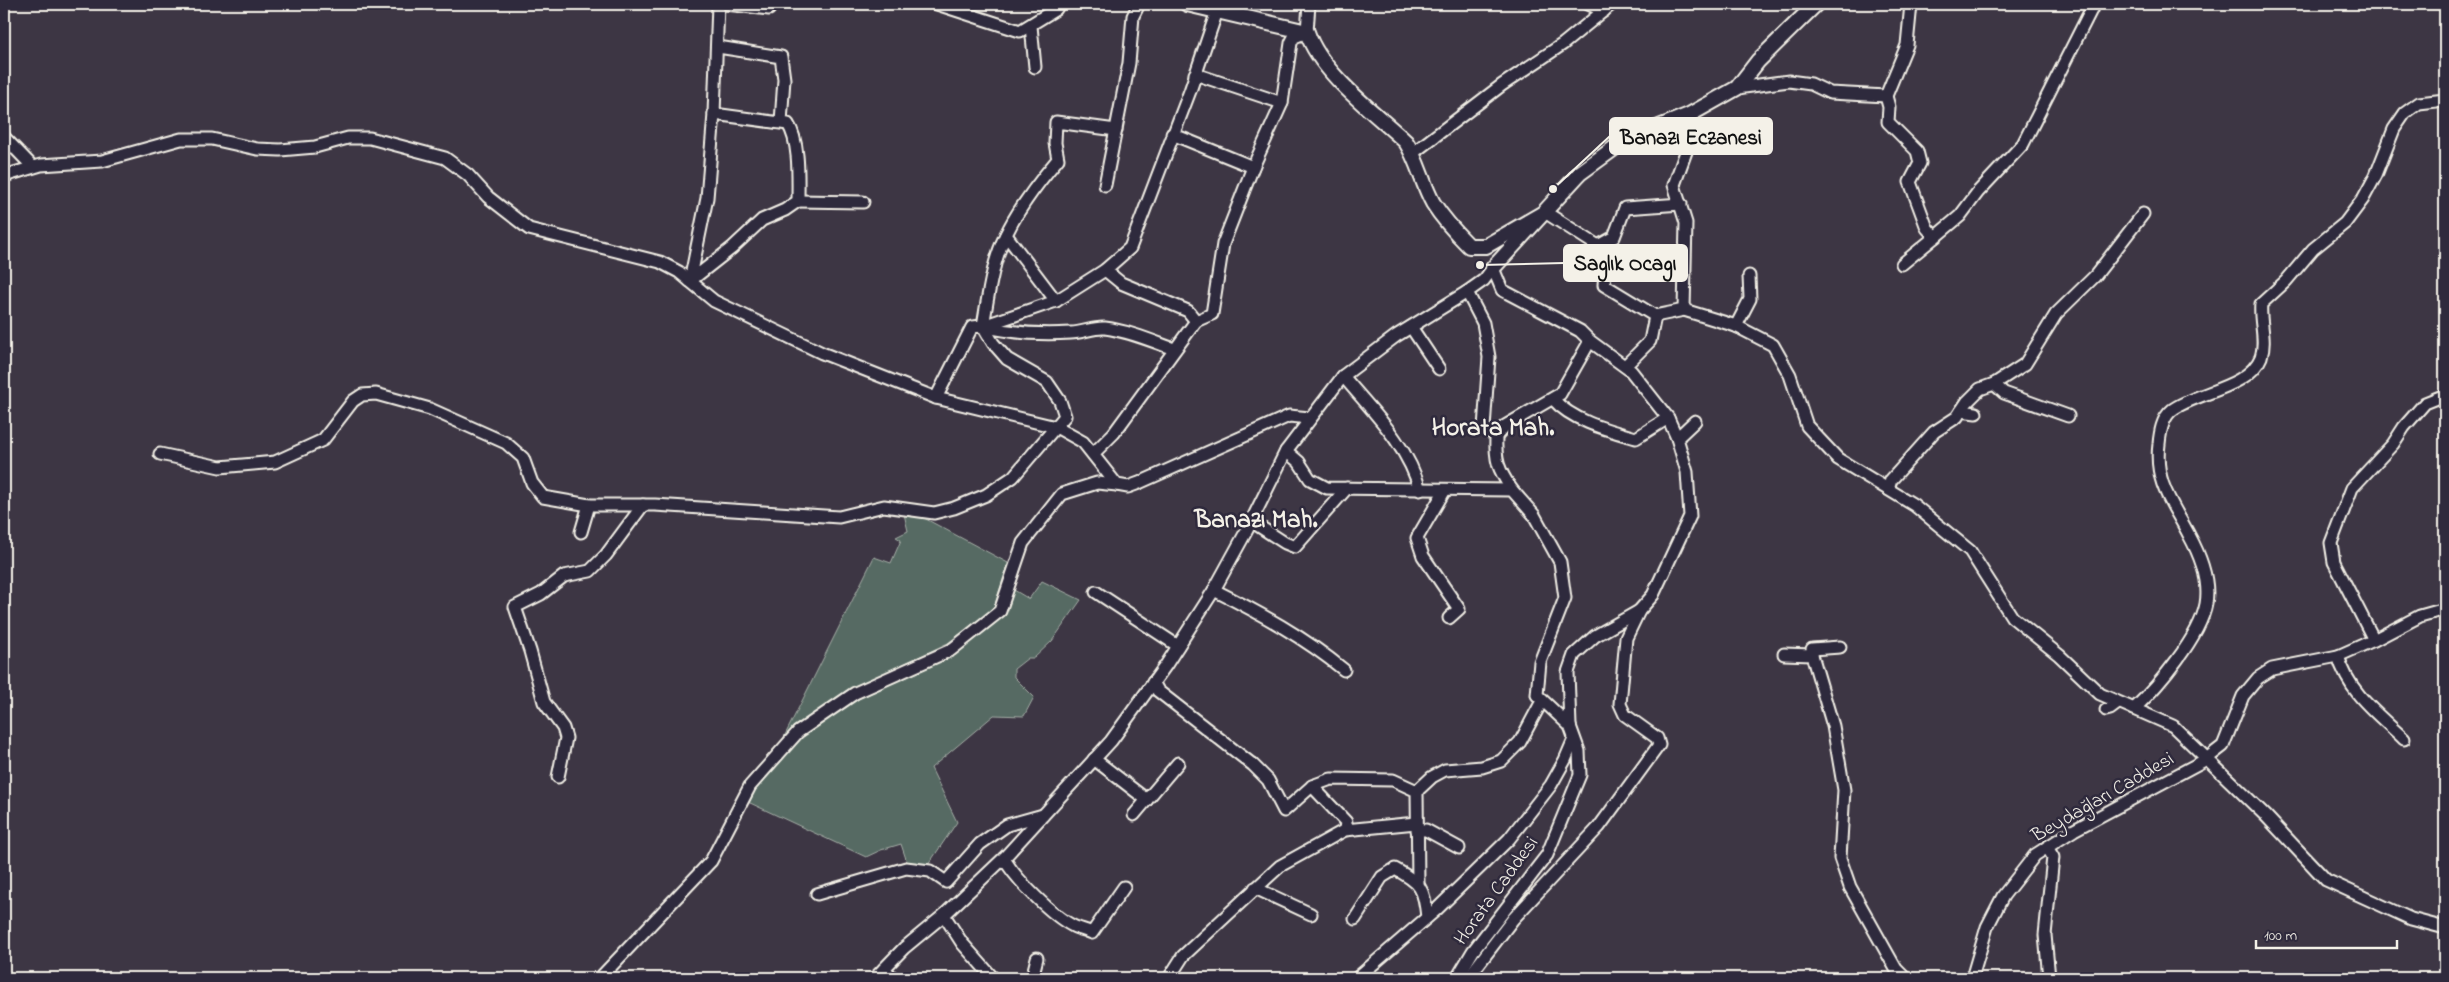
<svg xmlns="http://www.w3.org/2000/svg" width="2449" height="982" viewBox="0 0 2449 982" font-family="'Indie Flower',sans-serif">
  <style>
    .green { fill: #566a64; stroke: #a5aea6 }
    .lines { fill: none; stroke-linecap: round; stroke-linejoin: round }
    .minor-casing { stroke: #f4f1e8; stroke-width: 15 }
    .major-casing { stroke: #f4f1e8; stroke-width: 18 }
    .minor { stroke: #2f2a3d; stroke-width: 11 }
    .major { stroke: #2f2a3d; stroke-width: 14 }
    .labels { text-anchor: middle; stroke-width: 5; stroke-linejoin: round; paint-order: stroke }
    .street-label { font-size: 20px; fill: #f4f1e8; stroke: #2f2a3d }
    .district-label { font-size: 25px; font-weight: bold; fill: #f4f1e8; stroke: #2f2a3d }
    .leader { fill: none; stroke: #f4f1e8; stroke-width: 2 }
    .callout-dot { fill: #f4f1e8; stroke: #2f2a3d; stroke-width: 2 }
    .callout { fill: #f4f1e8; stroke: #f4f1e8; stroke-width: 2 }
    .callout-label { font-size: 21px; text-anchor: middle; font-weight: bold; fill: #111 }
  </style>
  <rect width="100%" height="100%" fill="#3d3644"/>
  <filter id="ink" filterUnits="userSpaceOnUse"><feTurbulence type="fractalNoise" baseFrequency=".02" numOctaves="2"/><feDisplacementMap in="SourceGraphic" scale="10" xChannelSelector="R" yChannelSelector="G"/><feConvolveMatrix kernelMatrix="1 2 1 2 8 2 1 2 1" color-interpolation-filters="sRGB"/></filter>
  <g filter="url(#ink)">
    <g class="green">
      <polygon points="904,514 924,518 1008,563 994,608 948,643 853,688 797,727 781,743 874,557 891,563 901,540 896,537 908,531"/>
      <polygon points="1042,581 1081,600 1052,641 1034,658 1028,658 1014,669 1014,677 1034,697 1024,716 994,715 931,768 957,822 928,865 907,862 901,844 881,850 866,857 748,802 756,785 802,737 852,702 958,652 1004,615 1014,590 1029,599"/>
    </g>
    <g class="lines">
      <defs>
        <g id="minor">
          <polyline points="726,4 769,9"/>
          <polyline points="937,4 1020,31 1056,9 1059,4"/>
          <polyline points="1588,4 1604,11"/>
          <polyline points="1031,26 1035,67"/>
          <polyline points="718,47 781,57 784,79 781,122"/>
          <polyline points="1195,74 1282,103"/>
          <polyline points="1737,88 1789,81 1811,84 1830,93 1886,96 1907,45 1911,4"/>
          <polyline points="1886,96 1889,107 1888,122 1917,151 1920,163 1910,182 1927,228 1935,237 1902,264"/>
          <polyline points="1689,115 1691,138 1674,185 1686,223 1684,310 1736,326 1773,345 1790,375 1807,426 1838,459 1914,505 1970,551 2012,617 2059,655 2100,694 2173,726 2266,816 2326,880 2411,919 2445,928"/>
          <polyline points="1172,134 1253,167"/>
          <polyline points="4,137 33,167"/>
          <polyline points="1413,153 1502,85 1563,44 1612,4"/>
          <polyline points="4,176 41,165 102,161 181,139 212,139 257,149 280,150 315,147 348,138 370,138 445,158 468,175 488,197 529,229 660,262 679,272 714,301 822,353 936,398 1056,427 1083,442 1117,485 1128,487 1139,483 1289,416 1310,418"/>
          <polyline points="1105,185 1129,63 1133,16 1139,4"/>
          <polyline points="798,201 863,202"/>
          <polyline points="1545,212 1598,246 1606,255 1604,285 1655,316 1650,341 1625,366"/>
          <polyline points="1006,235 1056,301"/>
          <polyline points="1935,237 1960,216 1978,192 2023,144 2094,4"/>
          <polyline points="1598,246 1614,237 1625,208 1681,204"/>
          <polyline points="1105,270 1121,283 1188,311 1196,321"/>
          <path d="M690,281L732,248L762,220L785,210L798,201C798,179 800,142 788,124L714,114"/>
          <polyline points="690,281 707,198 714,114 718,4"/>
          <polyline points="1467,292 1483,323 1489,357 1484,428 1496,436 1505,426 1560,394 1590,341"/>
          <polyline points="1655,316 1684,310"/>
          <path d="M983,326C1011,333 1042,335 1071,333C1082,333 1094,327 1105,328C1128,331 1152,341 1174,349"/>
          <polyline points="1736,326 1750,299 1749,276"/>
          <polyline points="1411,327 1439,369"/>
          <path d="M1343,376C1372,411 1408,445 1420,490"/>
          <polyline points="1994,384 2025,364 2056,314 2095,276 2143,214"/>
          <polyline points="936,398 972,327 983,326 1056,301 1105,270 1130,248 1190,91 1217,11"/>
          <path d="M1553,399C1572,421 1608,430 1636,438L1668,418"/>
          <polyline points="1961,411 1976,413"/>
          <path d="M1496,436C1495,461 1498,469 1512,490"/>
          <polyline points="1677,438 1695,421"/>
          <polyline points="1286,451 1299,462 1310,479 1327,488 1512,490 1534,515 1560,562 1565,598 1540,662 1537,695 1570,726"/>
          <polyline points="160,454 220,467 275,462 323,440 353,401 362,395 376,394 430,409 506,443 523,458 532,483 543,497 589,505"/>
          <polyline points="1093,454 1114,433 1196,321 1212,314 1223,244 1253,167 1282,103 1291,43 1294,37 1307,32 1309,4"/>
          <polyline points="1888,489 1891,480 1934,432 1957,417 1967,402 1980,389 1994,384 2004,393 2068,416"/>
          <polyline points="1445,490 1417,538 1423,556 1459,609 1449,618"/>
          <polyline points="1251,521 1285,543 1295,547 1347,488"/>
          <path d="M581,532L589,505H655L839,517L884,506L934,513L954,508L986,495L1013,477L1065,416L1060,401L1047,382L1007,359L993,343L983,326C987,303 990,279 997,257C1007,224 1036,185 1058,159L1055,143L1056,122L1116,130"/>
          <path d="M1214,590C1260,613 1304,637 1344,670"/>
          <polyline points="1096,592 1178,646"/>
          <polyline points="2374,640 2420,616 2445,609"/>
          <polyline points="1840,647 1812,649 1812,655 1833,726 1844,790 1840,858 1850,887 1896,969 1905,978"/>
          <polyline points="1784,654 1812,655"/>
          <path d="M2338,656C2350,695 2377,713 2404,739"/>
          <polyline points="1153,682 1158,691 1253,765 1268,780 1284,811 1312,786 1346,822 1345,830"/>
          <path d="M2134,709C2158,686 2200,637 2206,604C2210,581 2200,555 2189,535C2173,504 2154,483 2159,444C2160,433 2162,418 2172,410C2196,392 2249,388 2261,357C2267,340 2259,321 2261,304L2286,281L2313,249L2345,223L2363,199L2376,175L2394,129L2405,113L2419,103L2445,100"/>
          <polyline points="2106,710 2110,709 2118,703"/>
          <polyline points="1094,759 1147,800"/>
          <polyline points="558,777 566,738 563,728 544,702 530,651 515,607 541,594 564,576 590,571 606,555 643,505"/>
          <polyline points="1312,786 1331,779 1393,780 1417,791 1418,883"/>
          <polyline points="1417,791 1432,777 1445,770 1482,767 1501,761 1520,742 1542,701"/>
          <polyline points="1134,815 1178,763"/>
          <polyline points="1417,830 1426,830 1459,848"/>
          <polyline points="2047,847 2053,857 2045,935 2049,978"/>
          <path d="M1004,858C1014,878 1053,916 1073,926C1079,929 1086,930 1092,933L1124,887"/>
          <polyline points="1255,888 1311,914"/>
          <polyline points="817,894 906,868 930,871 946,882 980,844 1007,825 1043,815"/>
          <polyline points="944,915 962,943 993,978"/>
          <path d="M1355,919L1382,877L1395,869C1421,883 1424,888 1427,917"/>
          <polyline points="884,969 893,978"/>
          <polyline points="600,978 711,861 750,786 798,732 855,693 951,650 1000,611 1023,543 1062,494 1097,483 1117,485"/>
          <polyline points="875,978 904,948 944,915 1004,858 1111,741 1166,665 1214,590 1247,530 1286,451 1343,376 1396,336 1467,292 1484,280 1493,268"/>
          <polyline points="1032,978 1037,958"/>
          <polyline points="1169,978 1183,956 1280,866 1345,830 1416,823"/>
          <polyline points="1357,978 1437,909 1509,839 1551,785 1565,760 1574,739"/>
          <polyline points="1457,978 1473,951 1547,855 1580,775 1579,751 1570,726 1568,672 1574,655 1595,636 1639,611 1653,595 1690,516 1687,472 1677,438 1668,418 1631,371 1590,341 1580,331 1502,290 1493,268"/>
          <polyline points="1468,978 1513,919 1599,827 1659,745 1657,738 1625,715 1620,704 1626,638 1639,611"/>
          <polyline points="1972,978 1987,927 2003,896 2035,855 2074,830 2205,760 2223,746 2243,696 2258,678 2272,669 2338,656 2374,640 2334,562 2331,543 2352,488 2393,444 2404,427 2425,403 2445,395"/>
        </g>
        <g id="major">
          <path d="M1187,4L1307,32C1321,74 1374,112 1406,142C1418,161 1422,183 1433,203C1443,219 1456,233 1469,246H1486L1545,212"/>
          <polyline points="1493,268 1580,173 1624,141 1689,115 1737,88 1758,61 1816,4"/>
        </g>
      </defs>
      <use href="#minor" class="minor-casing"/>
      <use href="#major" class="major-casing"/>
      <use href="#minor" class="minor"/>
      <use href="#major" class="major"/>
    </g>
  </g>
  <g class="labels">
    <g class="street-label">
      <text transform="translate(2102 796) rotate(-30)" y="7">Beydağları Caddesi</text>
      <text transform="translate(1495 890) rotate(-54)" y="7">Horata Caddesi</text>
    </g>
    <g class="district-label">
      <text x="1493" y="435">Horata Mah.</text>
      <text x="1256" y="527">Banazı Mah.</text>
    </g>
  </g>
  <path class="leader" d="M1553 189L1610 136M1480 265L1564 263"/>
  <g class="callout-dot">
    <circle cx="1553" cy="189" r="5"/>
    <circle cx="1480" cy="265" r="5"/>
  </g>
  <g class="callout">
    <rect x="1610" y="118" width="162" height="36" rx="5"/>
    <rect x="1564" y="245" width="123" height="36" rx="5"/>
  </g>
  <g class="callout-label">
    <text x="1691" y="144">Banazı Eczanesi</text>
    <text x="1625" y="270">Saglık Ocagı</text>
  </g>
  <rect width="2449" height="982" fill="none" stroke="#2f2a3d" stroke-width="20"/>
  <rect x="10" y="10" width="2429" height="962" fill="none" stroke="#f4f1e8" stroke-width="2" filter="url(#ink)"/>
  <path d="M2256 940v8h141v-8" fill="none" stroke="#f4f1e8" stroke-width="2.5"/>
  <text x="2264" y="940" font-size="15" fill="#f4f1e8" stroke="#2f2a3d" stroke-width="4" paint-order="stroke">100 m</text>
</svg>
